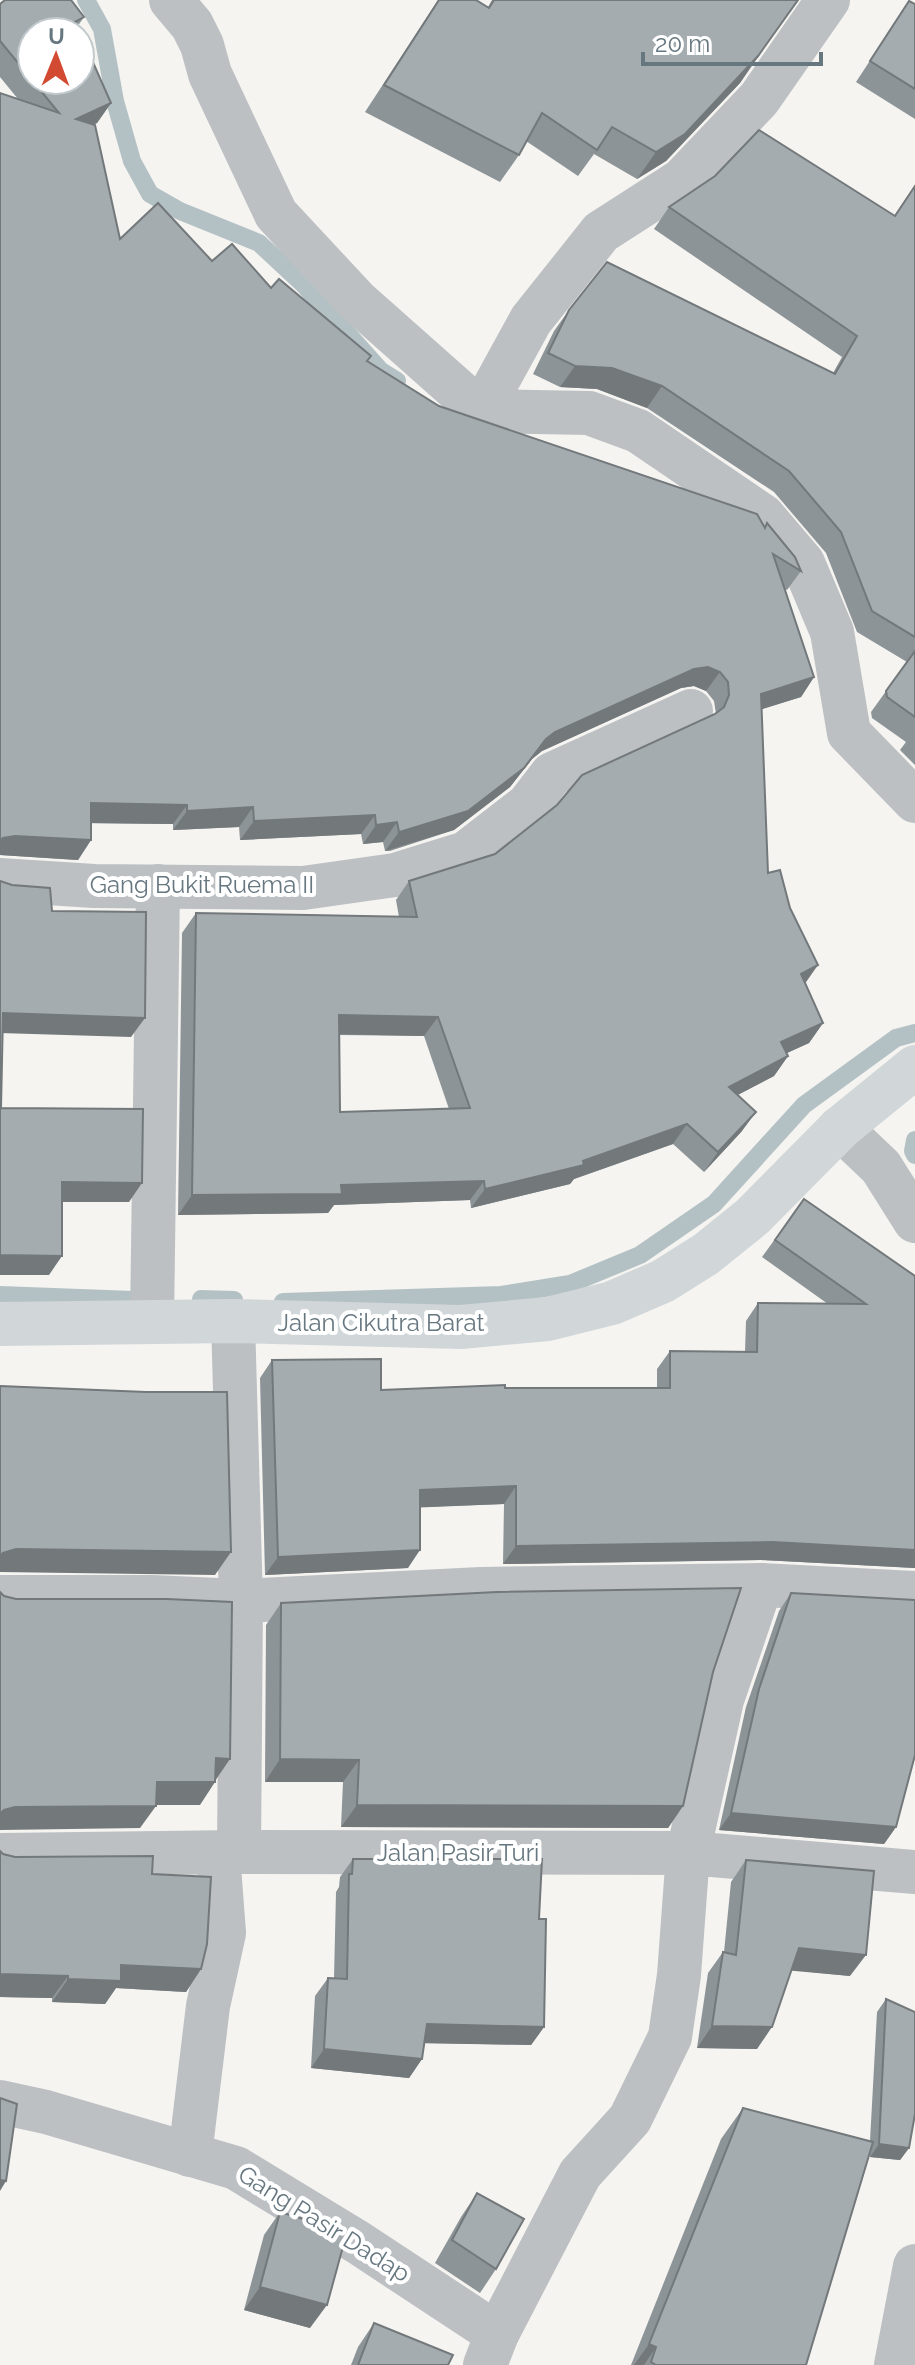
<svg xmlns="http://www.w3.org/2000/svg" width="915" height="2365" viewBox="0 0 915 2365" font-family="Raleway,sans-serif">
  <style>
    .lines { fill: none; stroke-linecap: round; stroke-linejoin: round }
    .stream { stroke: #b4c1c4; stroke-width: 18 }
    .street { stroke: #bcc0c3; stroke-width: 44 }
    .secondary { stroke: #d1d6d9; stroke-width: 44 }
    .wall { fill: #8d9497; fill-rule: evenodd }
    .shaded-wall { fill: #73787b }
    .building { fill: #a4acb0; stroke: #73787b; stroke-width: 2; fill-rule: evenodd }
    .labels { text-anchor: middle; stroke-width: 8; stroke-linejoin: round; paint-order: stroke }
    .street-label { font-size: 24px; fill: #667780; stroke: #fff }
  </style>
  <rect width="100%" height="100%" fill="#f5f4f1"/>
  <g class="lines">
    <g class="stream">
      <polyline points="86,0 102,29 115,101 132,161 150,194 180,211 259,243 304,285 381,371 397,381"/>
      <polyline points="915,1140 913,1151 915,1155"/>
      <polyline points="0,1295 134,1300"/>
      <polyline points="201,1299 234,1300"/>
      <polyline points="283,1302 501,1295 570,1284 640,1255 714,1204 804,1105 896,1038 915,1033"/>
    </g>
    <g class="street">
      <polyline points="171,0 192,25 202,45 210,74 276,214 357,301 481,411"/>
      <polyline points="481,411 589,413 638,431 763,516 803,563 832,632 849,733 915,801"/>
      <polyline points="481,411 531,320 601,232 682,180 759,99 828,0"/>
      <polyline points="0,880 94,886 303,888 395,875 466,853 528,805 552,774 691,711"/>
      <polyline points="840,1128 881,1167 915,1221"/>
      <polyline points="233,1321 241,1601 239,1852"/>
      <polyline points="152,1322 158,886"/>
      <polyline points="0,1597 152,1597 241,1601 481,1589 761,1585 915,1593"/>
      <polyline points="0,1855 239,1852 688,1853 915,1872"/>
      <polyline points="0,2102 46,2112 236,2168 359,2243 497,2334"/>
      <polyline points="190,2155 208,2006 224,1933 218,1853"/>
      <polyline points="485,2365 497,2334 580,2174 630,2119 670,2037 679,1975 688,1853 722,1700 761,1585"/>
      <polyline points="896,2365 915,2266"/>
    </g>
    <polyline class="secondary" points="0,1324 233,1321 461,1327 548,1319 612,1303 663,1281 706,1254 753,1216 840,1128 915,1067"/>
  </g>
  <g class="wall">
    <polygon points="438,0 476,0 488,7 492,0 798,0 740,83 666,161 637,179 594,154 578,176 526,141 519,155 500,182 365,112"/>
    <polygon points="909,1 915,4 915,119 856,82"/>
    <path d="M0,4L84,17L77,27L111,103L97,123L93,125L120,239L212,261L271,288L367,361L439,406L764,527L767,523L801,571L787,590L785,589L814,677L801,697L761,709L768,873L805,984L823,1023L809,1043L787,1053L788,1056L774,1076L737,1095L742,1131L704,1172L673,1144L574,1179L570,1184L471,1208L470,1200L334,1205L328,1213L178,1215L182,933L196,913L399,917L396,900L409,881L495,854L716,714L714,701L706,691L694,686L681,688L542,751L532,759L510,787L454,830L390,851H385L383,842L363,844L361,834L240,840L239,827L173,830V824L91,823V840L78,860L0,855L18,99L0,77ZM339,1035L424,1036L449,1109L340,1112Z"/>
    <polygon points="915,185 915,765 900,750 906,742 872,718 871,712 907,662 857,632 826,553 774,492 647,408 597,389 560,387 533,374 554,331 569,310 833,373 842,357 654,229 669,207 894,216"/>
    <polygon points="804,1199 915,1276 915,1568 761,1560 503,1564 504,1504 420,1507 408,1568 265,1575 260,1378 272,1360 381,1390 505,1388 657,1388 657,1369 670,1351 745,1352 746,1321 758,1303 828,1304 762,1257"/>
    <polygon points="791,1593 896,1827 884,1844 719,1830 746,1707 779,1611"/>
    <polygon points="281,1603 713,1672 683,1806 668,1828 341,1827 343,1782 265,1782 266,1625"/>
    <polygon points="0,1851 3,1854 15,1857 152,1874 201,1969 186,1992 116,1988 105,2004 52,2002 52,1998 0,1997"/>
    <polygon points="353,1859 539,1919 544,2027 531,2045 424,2043 422,2059 409,2078 311,2068 315,1996 328,1978 334,1978 336,1892 339,1887 340,1877"/>
    <polygon points="746,1860 850,1976 792,1970 757,2049 697,2048 708,1973 723,1952 724,1952 731,1882"/>
    <polygon points="886,1999 909,2148 900,2160 870,2157 870,2153 806,2365 631,2365 721,2139 743,2108 870,2141 877,2012"/>
    <polygon points="477,2193 496,2269 480,2293 435,2263 461,2217"/>
    <polygon points="280,2212 310,2328 244,2310 264,2235"/>
    <polygon points="374,2323 448,2365 351,2365 358,2347"/>
  </g>
  <g class="shaded-wall">
    <polygon points="758,56 740,83 666,161 637,179 656,152"/>
    <polygon points="111,103 97,123 63,138 76,119"/>
    <polygon points="575,366 612,368 662,386 647,408 597,389 560,387"/>
    <polygon points="708,667 720,672 706,691 694,686 681,688 542,751 532,759 510,787 454,830 385,851 399,832 546,739 555,732 694,669"/>
    <polygon points="814,677 801,697 747,714 761,694"/>
    <polygon points="91,803 187,805 173,824 77,823"/>
    <polygon points="253,807 239,827 173,830 187,811"/>
    <polygon points="375,815 361,834 240,840 254,821"/>
    <polygon points="397,822 383,842 363,844 376,825"/>
    <polygon points="15,836 91,840 78,860 0,855 0,841 3,838"/>
    <polygon points="818,965 804,985 801,974"/>
    <polygon points="3,1013 145,1018 131,1037 0,1033"/>
    <polygon points="339,1015 438,1017 424,1036 325,1034"/>
    <polygon points="823,1023 809,1043 767,1062 781,1042"/>
    <polygon points="788,1056 774,1076 715,1107 729,1087"/>
    <polygon points="756,1112 742,1131 704,1172 718,1152"/>
    <polygon points="687,1124 673,1144 574,1179 570,1184 471,1208 485,1189 583,1161"/>
    <polygon points="484,1181 470,1200 334,1205 328,1213 178,1215 192,1195 341,1185"/>
    <polygon points="62,1182 142,1183 129,1202 49,1202"/>
    <polygon points="0,1255 62,1256 49,1275 0,1275"/>
    <polygon points="516,1486 504,1504 407,1508 420,1490"/>
    <polygon points="773,1542 915,1550 915,1568 761,1560 503,1564 516,1546"/>
    <polygon points="16,1549 231,1552 215,1575 0,1572 0,1556 3,1553"/>
    <polygon points="420,1550 408,1568 265,1575 278,1557"/>
    <polygon points="216,1758 230,1759 215,1781"/>
    <polygon points="280,1759 359,1760 343,1782 265,1782"/>
    <polygon points="157,1782 215,1782 200,1805 141,1805"/>
    <polygon points="357,1805 683,1806 668,1828 341,1827"/>
    <polygon points="156,1806 140,1828 0,1830 0,1814 4,1810 15,1807"/>
    <polygon points="731,1813 896,1827 884,1844 719,1830"/>
    <polygon points="799,1948 866,1955 850,1976 784,1970"/>
    <polygon points="121,1965 201,1969 186,1992 116,1988 105,2004 52,2002 68,1979"/>
    <polygon points="0,1974 68,1976 52,1998 0,1997"/>
    <polygon points="427,2024 544,2027 531,2045 414,2043"/>
    <polygon points="712,2026 772,2027 757,2049 697,2048"/>
    <polygon points="324,2049 422,2059 409,2078 311,2068"/>
    <polygon points="879,2144 909,2148 900,2160 870,2157"/>
    <polygon points="0,2180 6,2181 0,2191"/>
    <polygon points="260,2287 327,2305 310,2328 244,2310"/>
    <polygon points="649,2344 656,2347 644,2365 634,2365"/>
  </g>
  <g class="building">
    <path d="M5,0H71L84,17L75,22L80,32H32V80H80V33L111,103L76,119L95,125L120,239L158,203L212,261L232,244L271,288L279,279L371,356L367,361L439,406L757,514L765,528L767,523L795,557L801,571L773,554L814,677L761,694L768,873L780,870L790,908L818,965L801,974L823,1023L781,1042L788,1056L729,1087L756,1112L718,1152L687,1124L583,1161L584,1165L485,1189L484,1181L341,1185L342,1194L192,1195L196,913L417,917L409,881L495,854L557,805L582,775L715,714L724,707L729,695L728,682L720,672L708,667L694,669L555,732L546,739L524,768L468,811L403,831L399,832L397,822L376,825L375,815L254,821L253,807L187,811V805L91,803V840L15,836L3,838L0,841V93L59,113L0,41V4ZM339,1015L438,1017L470,1108L340,1112Z"/>
    <polygon points="439,0 476,0 489,8 494,0 798,0 758,56 685,134 656,152 612,127 597,150 542,113 519,155 384,85"/>
    <polygon points="909,1 915,4 915,89 870,61"/>
    <polygon points="759,130 895,216 915,186 915,637 872,611 841,532 789,471 662,386 612,368 575,366 548,353 569,310 607,262 835,374 857,336 669,207 715,176"/>
    <polygon points="915,651 915,717 887,697 886,691"/>
    <polygon points="0,881 12,885 50,888 52,911 146,912 145,1018 3,1013 1,1108 143,1109 142,1183 62,1182 62,1256 0,1255"/>
    <polygon points="804,1199 915,1276 915,1550 773,1542 516,1546 516,1486 420,1490 420,1550 278,1557 272,1360 381,1359 381,1390 505,1385 505,1388 670,1388 670,1351 757,1352 758,1303 866,1304 775,1240"/>
    <polygon points="0,1386 146,1392 227,1392 231,1552 16,1549 3,1553 0,1556"/>
    <polygon points="741,1588 713,1672 683,1806 357,1805 359,1760 280,1759 281,1603 497,1592"/>
    <polygon points="0,1592 4,1596 16,1599 167,1599 232,1602 230,1759 216,1758 215,1782 157,1782 156,1806 15,1807 4,1810 0,1814"/>
    <polygon points="791,1593 915,1600 915,1755 896,1827 731,1813 759,1689"/>
    <polygon points="0,1851 3,1854 15,1857 153,1856 152,1874 211,1877 207,1944 201,1969 121,1965 121,1981 68,1979 68,1976 0,1974"/>
    <polygon points="353,1859 542,1859 539,1919 546,1919 544,2027 427,2024 422,2059 324,2049 328,1978 347,1979 349,1874 352,1874"/>
    <polygon points="746,1860 874,1871 866,1955 799,1948 772,2027 712,2026 723,1952 736,1955"/>
    <polygon points="886,1999 915,2012 915,2114 909,2148 879,2144"/>
    <polygon points="0,2098 17,2104 6,2181 0,2180"/>
    <polygon points="743,2108 873,2142 806,2365 656,2365 651,2362 656,2347 649,2344"/>
    <polygon points="477,2193 524,2219 496,2269 452,2240"/>
    <polygon points="280,2212 347,2232 327,2305 260,2287"/>
    <polygon points="374,2323 453,2355 448,2365 358,2365"/>
  </g>
  <g class="labels">
    <g class="street-label">
      <text x="202" y="893">Gang Bukit Ruema II</text>
      <text x="381" y="1331">Jalan Cikutra Barat</text>
      <text x="458" y="1861">Jalan Pasir Turi</text>
      <text transform="translate(324 2224) rotate(32)" y="8">Gang Pasir Dadap</text>
    </g>
  </g>
  <g transform="translate(56 56) rotate(1)"><circle r="38" fill="#ffffff" stroke="#c2c9cc" stroke-width="2"/>
  <path d="M0-6L14 30L0 20L-14 30Z" fill="#d34a33"/>
  <text y="-12" font-size="22" font-weight="bold" text-anchor="middle" fill="#667780">U</text>
  </g>
  <path d="M643 52v12h178v-12" fill="none" stroke="#667780" stroke-width="4"/>
  <text x="655" y="52" font-size="24" fill="#667780" stroke="#ffffff" stroke-width="6" paint-order="stroke">20 m</text>
</svg>
